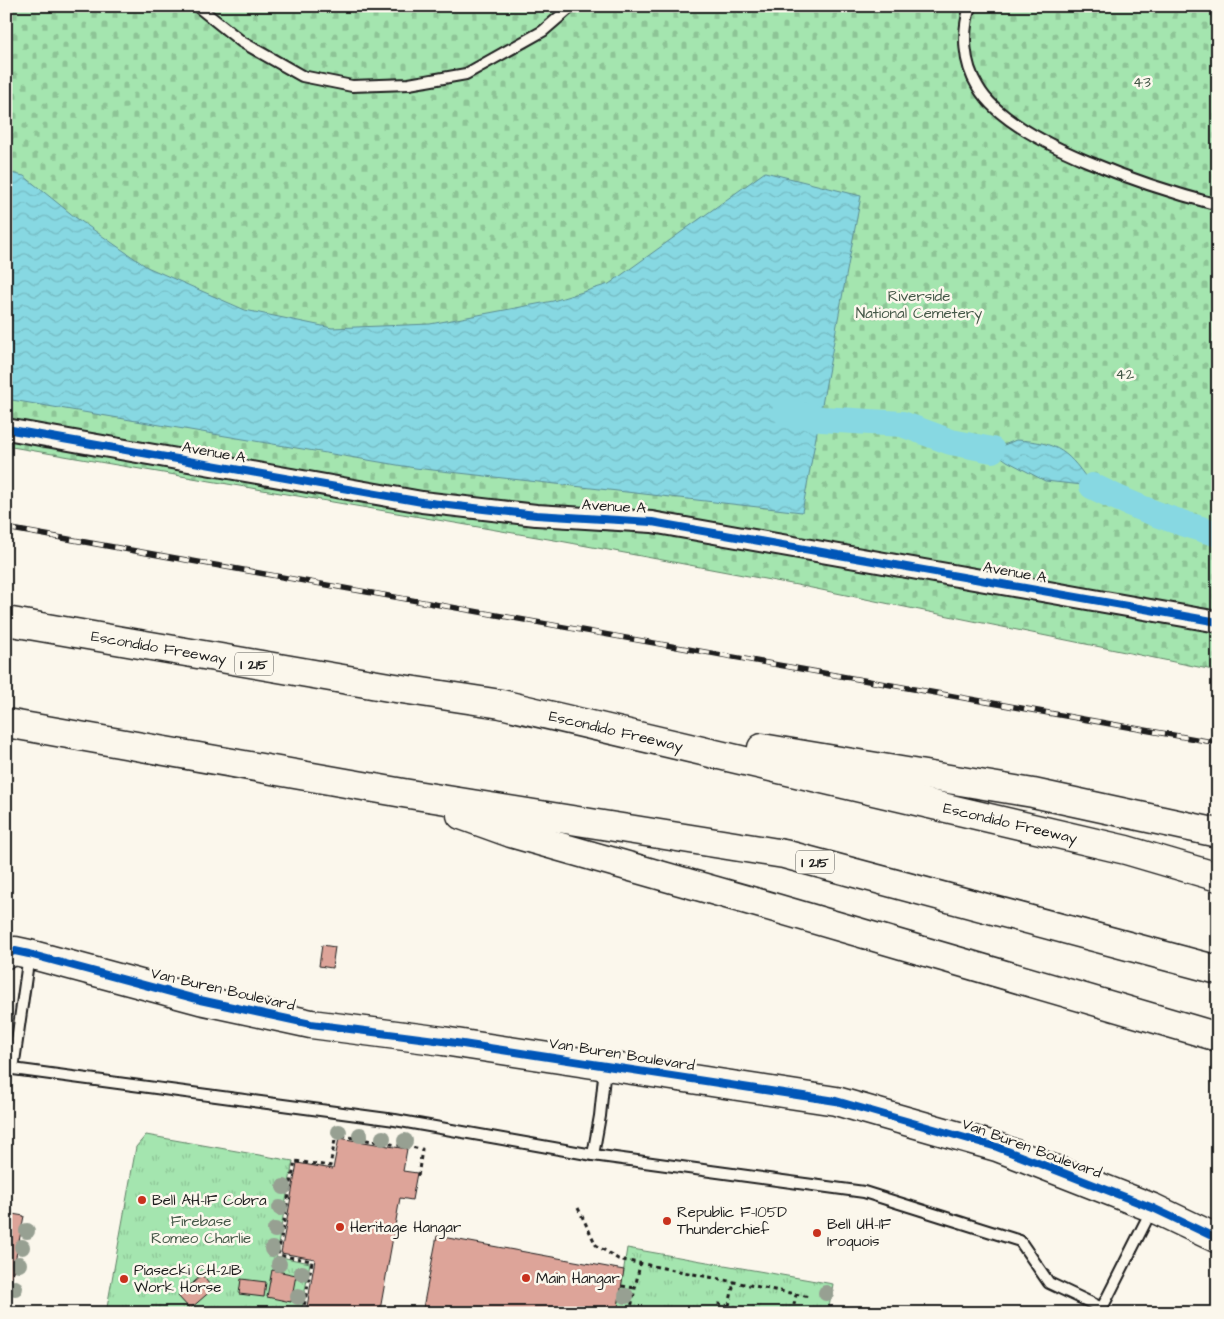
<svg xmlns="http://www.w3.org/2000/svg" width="1224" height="1319" viewBox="0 0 1224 1319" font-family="'Architects Daughter',sans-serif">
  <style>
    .cemetery { fill: url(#cemetery-stones); stroke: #608066 }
    .park { fill: url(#park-tufts); stroke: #608066 }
    .water { fill: url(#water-waves); stroke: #5c8d93 }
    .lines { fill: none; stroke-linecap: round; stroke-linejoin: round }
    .canal { stroke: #87d8e2; stroke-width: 26 }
    .building { fill: #dda499; stroke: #1c1c1c }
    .lane-casing { stroke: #1c1c1c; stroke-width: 14 }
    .street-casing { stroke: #1c1c1c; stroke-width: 24 }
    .secondary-casing { stroke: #1c1c1c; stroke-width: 31 }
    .highway-casing { stroke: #1c1c1c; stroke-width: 31 }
    .path { stroke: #1c1c1c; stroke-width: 3; stroke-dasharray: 4 4; stroke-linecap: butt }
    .lane { stroke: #fbf7ec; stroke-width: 10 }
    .street { stroke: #fbf7ec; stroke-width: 20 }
    .secondary { stroke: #fbf7ec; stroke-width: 28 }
    .highway { stroke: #fbf7ec; stroke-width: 28 }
    .rail-casing { stroke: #1c1c1c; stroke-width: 5.5 }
    .rail { stroke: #fbf7ec; stroke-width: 4; stroke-dasharray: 11; stroke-linecap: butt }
    .cycleway-casing { stroke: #fbf7ec; stroke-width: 11 }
    .cycleway { stroke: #0057b8; stroke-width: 8 }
    .tree { fill: #97a092 }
    .poi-dot { fill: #c8321e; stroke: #fbf7ec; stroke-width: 2 }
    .labels { text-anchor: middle; stroke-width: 5; stroke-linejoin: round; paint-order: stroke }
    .shield { fill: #fbf7ec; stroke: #5f5e5a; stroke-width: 1 }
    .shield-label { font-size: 14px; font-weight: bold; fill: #1c1c1c }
    .park-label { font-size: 15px; fill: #455848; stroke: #fbf7ec }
    .street-label { font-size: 15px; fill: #1c1c1c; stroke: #fbf7ec }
    .poi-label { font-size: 15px; fill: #1c1c1c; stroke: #fbf7ec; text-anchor: start }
  </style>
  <defs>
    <pattern id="cemetery-stones" width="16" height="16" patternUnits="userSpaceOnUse" patternTransform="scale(1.25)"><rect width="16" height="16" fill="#a4e5af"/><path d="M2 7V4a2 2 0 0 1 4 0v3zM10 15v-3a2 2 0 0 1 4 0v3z" fill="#8dc496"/></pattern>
    <pattern id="park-tufts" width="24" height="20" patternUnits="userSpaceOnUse" patternTransform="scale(1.25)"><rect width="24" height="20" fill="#a4e5af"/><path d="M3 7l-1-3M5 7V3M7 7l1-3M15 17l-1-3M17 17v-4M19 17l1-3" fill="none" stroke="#8dc496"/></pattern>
    <pattern id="water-waves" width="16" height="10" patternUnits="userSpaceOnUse" patternTransform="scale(1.25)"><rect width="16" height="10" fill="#87d8e2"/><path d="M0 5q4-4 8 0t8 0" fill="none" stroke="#74b9c1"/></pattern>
  </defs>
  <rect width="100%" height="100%" fill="#fbf7ec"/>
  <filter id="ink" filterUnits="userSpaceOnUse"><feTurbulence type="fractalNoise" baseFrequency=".02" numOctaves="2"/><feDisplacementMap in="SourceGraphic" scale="10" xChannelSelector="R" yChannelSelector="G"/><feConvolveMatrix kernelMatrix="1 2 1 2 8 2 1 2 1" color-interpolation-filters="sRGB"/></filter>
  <g filter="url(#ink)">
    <polygon class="cemetery" points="6,6 1218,6 1218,671 797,585 560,541 6,446"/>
    <g class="park">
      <polygon points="146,1135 293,1161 276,1256 310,1263 301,1313 106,1313 136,1147"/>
      <polygon points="627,1248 833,1284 828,1313 617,1313"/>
    </g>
    <g class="water">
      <polygon points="6,172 24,176 75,217 147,267 245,310 332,328 430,324 553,301 609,284 765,172 861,196 802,512 415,468 6,399"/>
      <path d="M1016,440C1059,442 1069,452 1092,486L1045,481L1007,461L992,450Z"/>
    </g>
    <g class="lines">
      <g class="canal">
        <polyline points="785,412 822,419 902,424 951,442 992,450"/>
        <path d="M1092,486C1132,506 1174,522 1218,534"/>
      </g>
    </g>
    <g class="building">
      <polygon points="322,945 335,947 332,968 319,966"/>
      <polygon points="339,1138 407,1149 403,1171 417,1173 412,1200 400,1198 380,1310 392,1313 306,1313 315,1259 281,1253 297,1163 333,1169"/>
      <polygon points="6,1213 24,1216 6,1307"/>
      <polygon points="437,1236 624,1270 617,1313 422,1313"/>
      <polygon points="272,1270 296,1275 291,1302 267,1297"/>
      <polygon points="202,1275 213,1289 190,1309 178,1296"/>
      <polygon points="241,1279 266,1282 264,1297 239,1294"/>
    </g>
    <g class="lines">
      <defs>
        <g id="lane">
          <polyline points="197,6 242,42 302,76 352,86 409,84 466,74 543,31 572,6"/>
          <path d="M970,6C962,33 963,63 978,87C1009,143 1157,189 1218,205"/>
          <polyline points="29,955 13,1069 395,1120 593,1155 864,1192 1020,1241 1049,1283 1102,1308"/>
          <polyline points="593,1155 600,1116 605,1067"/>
          <polyline points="1101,1312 1102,1308 1152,1209"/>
        </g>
        <polyline id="street" points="6,429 422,502 536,515 652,522 1218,622"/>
        <polyline id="secondary" points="6,954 15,951 29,954 200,1000 311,1024 443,1041 836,1101 997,1147 1153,1208 1218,1239"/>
        <g id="highway">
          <path id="s1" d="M6,621L389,687L501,704L1126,850L1218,877"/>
          <polyline points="6,723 403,793 784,854 1218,970"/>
          <polyline points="762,748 1033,793 1218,833"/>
          <polyline points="461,815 511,833 758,903 1218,1037"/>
        </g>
      </defs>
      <use href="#lane" class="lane-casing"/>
      <use href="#street" class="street-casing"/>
      <use href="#secondary" class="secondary-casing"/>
      <use href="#highway" class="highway-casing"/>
      <g class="path">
        <polyline points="578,1208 596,1245 618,1259 810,1297"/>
        <polyline points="622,1286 635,1288"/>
        <polyline points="729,1306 734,1282"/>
        <polyline points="303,1313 312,1261 278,1255 295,1161 330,1166 336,1135 422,1149 418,1177"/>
        <polyline points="630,1313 640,1264"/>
        <polyline points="717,1313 719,1304 741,1308 741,1313"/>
        <polyline points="792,1313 796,1295"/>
      </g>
      <use href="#lane" class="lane"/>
      <use href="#street" class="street"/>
      <use href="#secondary" class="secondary"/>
      <use href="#highway" class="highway"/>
      <defs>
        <polyline id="rail" points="6,528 1218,743"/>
      </defs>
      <use href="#rail" class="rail-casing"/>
      <use href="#rail" class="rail"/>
      <defs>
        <g id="cycleway">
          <polyline points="6,429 422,502 536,515 652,522 1218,622"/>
          <polyline points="6,954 15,951 29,954 200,1000 311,1024 443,1041 836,1101 997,1147 1153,1208 1218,1239"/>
        </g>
      </defs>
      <use href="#cycleway" class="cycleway-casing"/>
      <use href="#cycleway" class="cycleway"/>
    </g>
    <g class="tree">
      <circle cx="339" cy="1132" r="8"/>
      <circle cx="360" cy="1135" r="8"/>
      <circle cx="383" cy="1138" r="8"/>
      <circle cx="405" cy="1141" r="8"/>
      <circle cx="284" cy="1187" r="8"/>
      <circle cx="280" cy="1208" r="8"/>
      <circle cx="275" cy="1230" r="8"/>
      <circle cx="27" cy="1231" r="8"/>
      <circle cx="22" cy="1247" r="8"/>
      <circle cx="272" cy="1249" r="8"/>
      <circle cx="19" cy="1264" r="8"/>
      <circle cx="279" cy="1264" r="8"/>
      <circle cx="302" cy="1273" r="8"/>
      <circle cx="15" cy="1288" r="8"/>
      <circle cx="826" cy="1293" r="8"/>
      <circle cx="626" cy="1296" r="8"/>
      <circle cx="298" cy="1297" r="8"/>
    </g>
  </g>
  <g class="poi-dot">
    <circle cx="142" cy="1200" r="5"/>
    <circle cx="667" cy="1221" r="5"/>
    <circle cx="340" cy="1227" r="5"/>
    <circle cx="817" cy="1233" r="5"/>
    <circle cx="526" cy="1278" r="5"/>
    <circle cx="124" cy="1279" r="5"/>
  </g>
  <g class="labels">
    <g class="shield">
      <rect x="235" y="652.5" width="38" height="23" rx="4"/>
      <rect x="796" y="850.5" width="38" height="23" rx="4"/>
    </g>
    <g class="shield-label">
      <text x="254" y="669">I 215</text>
      <text x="815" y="867">I 215</text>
    </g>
    <g class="park-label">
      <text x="1142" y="87">43</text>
      <text x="919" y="301">Riverside<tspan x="919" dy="17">National Cemetery</tspan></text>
      <text x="1125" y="379">42</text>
      <text x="201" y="1226">Firebase<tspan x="201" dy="17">Romeo Charlie</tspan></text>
    </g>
    <g class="street-label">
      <text transform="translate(214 452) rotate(10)" y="5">Avenue A</text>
      <text transform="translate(614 506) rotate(3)" y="5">Avenue A</text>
      <text transform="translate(1015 572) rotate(10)" y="5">Avenue A</text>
      <text dy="5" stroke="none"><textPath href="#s1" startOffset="155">Escondido Freeway</textPath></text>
      <text dy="5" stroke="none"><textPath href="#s1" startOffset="620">Escondido Freeway</textPath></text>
      <text dy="5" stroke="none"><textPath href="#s1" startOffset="1025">Escondido Freeway</textPath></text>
      <text transform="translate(223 989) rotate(13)" y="5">Van Buren Boulevard</text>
      <text transform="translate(622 1054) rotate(9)" y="5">Van Buren Boulevard</text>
      <text transform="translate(1032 1148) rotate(20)" y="5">Van Buren Boulevard</text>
    </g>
    <g class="poi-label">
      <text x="152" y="1205">Bell AH-1F Cobra</text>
      <text x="677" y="1217">Republic F-105D<tspan x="677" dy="17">Thunderchief</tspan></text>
      <text x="827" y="1229">Bell UH-1F<tspan x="827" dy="17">Iroquois</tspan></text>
      <text x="350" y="1232">Heritage Hangar</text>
      <text x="134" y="1275">Piasecki CH-21B<tspan x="134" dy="17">Work Horse</tspan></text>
      <text x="536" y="1283">Main Hangar</text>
    </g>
  </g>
  <rect width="1224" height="1319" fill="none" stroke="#fbf7ec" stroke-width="25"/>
  <rect x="12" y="12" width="1199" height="1294" fill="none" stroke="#1c1c1c" stroke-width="2" filter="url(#ink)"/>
</svg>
